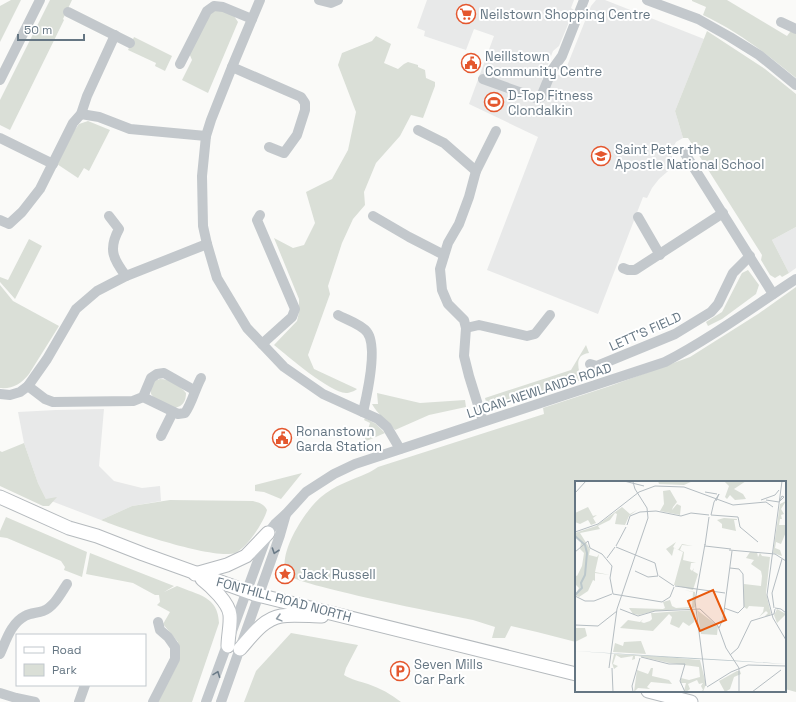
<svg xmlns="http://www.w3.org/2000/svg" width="796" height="702" viewBox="0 0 796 702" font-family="'Space Grotesk',sans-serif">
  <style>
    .built { fill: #e8e9e9 }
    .green { fill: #dadfd7 }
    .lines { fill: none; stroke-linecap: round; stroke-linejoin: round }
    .major-casing { stroke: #b5babe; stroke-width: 15 }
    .minor { stroke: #c3c8cc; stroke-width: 10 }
    .major { stroke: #fff; stroke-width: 13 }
    .oneway { stroke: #6a7a87 }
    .oneway2 { stroke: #939fa8 }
    .labels { text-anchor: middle; stroke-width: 4; stroke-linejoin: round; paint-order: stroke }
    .poi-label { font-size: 13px; fill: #657683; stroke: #fff; text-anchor: start }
    .street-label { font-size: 13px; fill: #657683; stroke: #fff }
    .inset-river { fill: none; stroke: #bbc7cb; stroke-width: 2 }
    .inset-road { fill: none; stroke: #b5bdc2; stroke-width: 1 }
    .view { fill: #e8590c; fill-opacity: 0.15; stroke: #e8590c; stroke-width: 2 }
    .inset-edge { fill: none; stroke: #657683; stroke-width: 2 }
  </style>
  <rect width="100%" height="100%" fill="#fafaf8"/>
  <g class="built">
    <polygon points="427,0 574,0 571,8 574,10 559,46 553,51 542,80 550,83 555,74 563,76 591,6 596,0 605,0 704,39 675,111 683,138 676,142 672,149 672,158 675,165 659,179 652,188 647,198 643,197 598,314 487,270 538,137 469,104 494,36 474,29 466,50 424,36 425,31 417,28"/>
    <polygon points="796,227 796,268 789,273 772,240"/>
    <polygon points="104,409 99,466 114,481 142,488 160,486 161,501 132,506 101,520 46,499 38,483 24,443 18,412 56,410"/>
  </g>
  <g class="green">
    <polygon points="11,0 21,0 0,42 0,6"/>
    <polygon points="50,0 72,0 63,19 64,20 10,130 0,125 0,100"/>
    <path d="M692,0H727L787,36L790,32L796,31V78C767,54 737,31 703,15L706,7L692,1Z"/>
    <polygon points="218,9 234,16 238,22 208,93 182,80 192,60 189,53 208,15"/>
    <polygon points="707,31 765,69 796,94 796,227 772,240 789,273 782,277 780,275 775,278 770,275 761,260 762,255 688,138 683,138 675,111"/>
    <path d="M376,36L391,44L384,63L398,69L404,64L408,62L418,65V67L425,70L426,78L435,82V86L423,118L411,115L400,136L376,163L364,192L365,205L353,219L342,243L328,286L330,294L308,355L314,369L357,389C355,391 349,393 346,393C329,392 289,357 274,345L297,321L299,312V299L274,238L293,248L304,245L315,223L306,192L332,179L348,150L356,112L338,65L342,53L372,41Z"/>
    <polygon points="134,37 172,56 165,71 155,66 156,63 128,50"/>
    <polygon points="88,121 110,130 89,171 84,168 78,178 57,164 74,131 79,124"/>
    <polygon points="29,239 42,246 15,299 0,282 0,277 8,280"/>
    <polygon points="748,270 759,285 756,294 722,319 708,326 706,322 722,312 742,273"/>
    <path d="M0,285L13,301L59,326L29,374C21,384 13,389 0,388Z"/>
    <path d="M796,287V692L785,689V482H576V642L537,632L511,626L505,638H492L495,627L473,620C449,615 294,585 287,574C276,555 306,509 321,497C327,492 335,487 342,484C354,478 367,475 378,467L544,414L543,408L610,386L690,357L758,314Z"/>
    <path d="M586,345L589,353C573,355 579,369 581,380C552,389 517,403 486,402L485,398L571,370Z"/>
    <path d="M160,379C170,379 179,385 186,393C186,401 183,406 175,408L155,399L151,394V387L154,381Z"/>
    <path d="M377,393L420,403L465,400L466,407L429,415L395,430C388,421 377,414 372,404H378Z"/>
    <polygon points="365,418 376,424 385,433 364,442 370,423 364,420"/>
    <polygon points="24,443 38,483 46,499 57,497 49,506 43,506 0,486 0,451 2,452"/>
    <polygon points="302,473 281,499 264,492 255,491 255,485"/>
    <path d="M170,500L253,501C260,503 264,504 267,510C264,522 247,548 235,553C214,560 125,530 101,520L132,506Z"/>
    <polygon points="6,517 87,552 82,577 64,570 65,567 61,561 7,538 0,537 0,531"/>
    <path d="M90,553L174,586L164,592L177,586C198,595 218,596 219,623L192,702H158L180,659L178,642L163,624L170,612L157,605L160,602L159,595H155L133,583L86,574Z"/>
    <path d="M291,633L358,645L346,668L344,675C352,680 359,681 368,684C380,688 391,694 401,702H244L256,671Z"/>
  </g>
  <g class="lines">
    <defs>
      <g id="major">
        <polyline points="0,497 69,528 97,536 143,554 254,594 576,674"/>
        <polyline points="195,574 227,565 246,556 268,533"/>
        <path d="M202,579C211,586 229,603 230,615C231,624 228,636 228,646"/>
        <path d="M240,649C251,637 263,619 281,616C292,614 311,616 322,616"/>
        <polyline points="648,691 691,702"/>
      </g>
    </defs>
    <use href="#major" class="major-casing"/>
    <g class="minor">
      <polyline points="260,0 232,67 211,120 206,136 202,176 203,226 207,244 217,278 247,328 284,367 323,394 378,419 387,427 400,449"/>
      <polyline points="319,0 331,3 338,0"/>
      <polyline points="647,0 698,19 730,37 759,55 796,85"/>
      <polyline points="68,12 130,43"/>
      <polyline points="781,22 796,29"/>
      <polyline points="180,64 207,11 214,6 223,7 252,19"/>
      <polyline points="232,67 301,97 305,103 305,110 297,135 284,153 269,147"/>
      <polyline points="483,79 536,98 541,97 552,70 562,56 584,0"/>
      <polyline points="0,80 40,0"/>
      <polyline points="81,114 99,117 130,129 206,136"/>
      <polyline points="418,130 444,143 476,171"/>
      <polyline points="0,138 53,164"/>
      <polyline points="684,152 773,294"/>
      <polyline points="260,215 257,220 295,309 292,317 262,344"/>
      <path d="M109,216L119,229C108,249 113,259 126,276"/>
      <polyline points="373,216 409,237 444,255"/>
      <polyline points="638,217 660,255"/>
      <polyline points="0,220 9,224 22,212 40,189 73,123 81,114 87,96 115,35"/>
      <polyline points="623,268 628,270 635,270 723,213"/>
      <path d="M338,315C347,320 361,324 367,332C378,346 367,395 363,412"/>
      <polyline points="466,328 479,325 527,336 535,334 550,315"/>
      <polyline points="590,364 597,366 675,334 711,312 718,304 733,273 750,256"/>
      <path d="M28,386L45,399L53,402L133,401L143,397L178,414L185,413C192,403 195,389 201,378"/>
      <polyline points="0,394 10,395 20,392 28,386 47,359 76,309 97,291 126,276 207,244"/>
      <polyline points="143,397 151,378 157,374 164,373 194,390"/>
      <polyline points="483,421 469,376 464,356 466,328 464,320 448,304 442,290 440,269 448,243 459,224 469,197 476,171 496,131"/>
      <polyline points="161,436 173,412"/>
      <path d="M0,654C6,641 11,623 25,616C30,613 37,613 43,611C54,607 61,593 67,584"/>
      <polyline points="0,693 16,698 35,702"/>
      <polyline points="79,702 85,685"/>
      <polyline points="153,702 175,659 175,647 168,637 160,630 158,622"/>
      <path d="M206,702L268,533L275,524L286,514L306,492L334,474L355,464L665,362C711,338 753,307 796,279"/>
      <polyline points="221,702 280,535 286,514"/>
    </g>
    <use href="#major" class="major"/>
  </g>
  <defs><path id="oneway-chevron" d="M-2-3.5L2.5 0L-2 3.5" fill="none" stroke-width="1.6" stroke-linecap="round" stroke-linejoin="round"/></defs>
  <g class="oneway">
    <use href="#oneway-chevron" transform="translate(275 551) rotate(109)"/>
    <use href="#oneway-chevron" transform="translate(217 674) rotate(-69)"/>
  </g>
  <use class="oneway2" href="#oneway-chevron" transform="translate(279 618) rotate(165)"/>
  <defs>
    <symbol id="supermarket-ring" viewBox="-11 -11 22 22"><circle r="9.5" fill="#fff" stroke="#e4572e" stroke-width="1.5"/><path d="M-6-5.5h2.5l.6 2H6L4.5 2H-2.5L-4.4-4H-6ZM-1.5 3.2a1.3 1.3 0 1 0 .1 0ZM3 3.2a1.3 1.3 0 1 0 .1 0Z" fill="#e4572e"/></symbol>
    <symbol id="civic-ring" viewBox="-11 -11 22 22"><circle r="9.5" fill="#fff" stroke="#e4572e" stroke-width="1.5"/><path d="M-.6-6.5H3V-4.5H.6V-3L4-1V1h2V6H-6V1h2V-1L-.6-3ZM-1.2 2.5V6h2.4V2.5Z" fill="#e4572e"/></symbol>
    <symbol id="stadium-ring" viewBox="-11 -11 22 22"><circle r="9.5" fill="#fff" stroke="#e4572e" stroke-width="1.5"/><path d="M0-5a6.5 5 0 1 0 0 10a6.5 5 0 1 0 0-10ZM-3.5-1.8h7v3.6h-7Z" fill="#e4572e"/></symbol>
    <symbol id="school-ring" viewBox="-11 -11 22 22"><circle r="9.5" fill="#fff" stroke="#e4572e" stroke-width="1.5"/><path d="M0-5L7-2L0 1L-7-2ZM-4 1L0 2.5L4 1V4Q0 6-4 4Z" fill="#e4572e"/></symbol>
    <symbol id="sight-ring" viewBox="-11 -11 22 22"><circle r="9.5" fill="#fff" stroke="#e4572e" stroke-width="1.5"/><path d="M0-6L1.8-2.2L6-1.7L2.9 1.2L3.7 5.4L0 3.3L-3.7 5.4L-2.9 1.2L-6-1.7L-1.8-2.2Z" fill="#e4572e"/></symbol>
    <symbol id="parking-ring" viewBox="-11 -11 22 22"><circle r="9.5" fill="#fff" stroke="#e4572e" stroke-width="1.5"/><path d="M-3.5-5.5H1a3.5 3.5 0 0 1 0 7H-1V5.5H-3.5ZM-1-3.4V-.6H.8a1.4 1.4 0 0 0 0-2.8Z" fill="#e4572e"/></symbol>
  </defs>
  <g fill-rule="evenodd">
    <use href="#supermarket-ring" x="455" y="3" width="22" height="22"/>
    <use href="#civic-ring" x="460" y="52" width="22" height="22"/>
    <use href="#stadium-ring" x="483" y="91" width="22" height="22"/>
    <use href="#school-ring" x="590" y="145" width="22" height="22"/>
    <use href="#civic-ring" x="271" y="427" width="22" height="22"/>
    <use href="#sight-ring" x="274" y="563" width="22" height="22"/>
    <use href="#parking-ring" x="389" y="660" width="22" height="22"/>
  </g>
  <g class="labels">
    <g class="poi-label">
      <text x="480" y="19">Neilstown Shopping Centre</text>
      <text x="485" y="61">Neillstown<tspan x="485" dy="15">Community Centre</tspan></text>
      <text x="508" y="100">D-Top Fitness<tspan x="508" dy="15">Clondalkin</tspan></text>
      <text x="615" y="154">Saint Peter the<tspan x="615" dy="15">Apostle National School</tspan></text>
      <text x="296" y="436">Ronanstown<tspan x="296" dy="15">Garda Station</tspan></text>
      <text x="299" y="579">Jack Russell</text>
      <text x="414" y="669">Seven Mills<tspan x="414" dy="15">Car Park</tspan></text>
    </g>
    <g class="street-label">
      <text transform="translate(645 331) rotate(-24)" y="5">LETT'S FIELD</text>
      <text transform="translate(539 390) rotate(-18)" y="5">LUCAN-NEWLANDS ROAD</text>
      <text transform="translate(284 599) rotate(15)" y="5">FONTHILL ROAD NORTH</text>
    </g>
  </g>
  <g transform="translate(575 481)">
    <rect width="211" height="211" fill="#fafaf8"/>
    <path d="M83,0H118L109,4L84,3ZM171,0L159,8L168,13L171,18L160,19L155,14L152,18L150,16L154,5L149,0ZM95,9L102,21L98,26L97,29L102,23L106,25L105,34L85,30L89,23L88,10ZM211,20L206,28L209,33L206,34L207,38H205L204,44H211V51L206,63L201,61L200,67L205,69L207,75L198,72L205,23ZM13,26L18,35L22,34L18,37L21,42L16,44L13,39L5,43L0,41V32ZM47,26L55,33L62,29L54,35L50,44L40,43L42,33L40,32L35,39L23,45L25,48L5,52L15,68L14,74L22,76L24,73L20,91L35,94L20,92V100L18,99L13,110L4,116L0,114L4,107L0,103V94L2,95L7,85L9,72L5,68L6,61L1,56L0,59V52L21,45ZM149,37L162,38V46V39H159L161,50L147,47V43L142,39ZM101,61L98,66L103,69L107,63L118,65L107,64L105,69L109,71L108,79L121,82H116L115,88L117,90L119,87L118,90L123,93L118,109L99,104L108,71L99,67L97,75L91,68ZM175,71H182L183,76L185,72L187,75L195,76L191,112L196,133L193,135H190L193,132L191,130L184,136L188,131L189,126L174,125L172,128L169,126V103L186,105L187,95L186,90L176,83L179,79L171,77ZM109,109L120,111V126L119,127L80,130L64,134L58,133L54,127L88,128L90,127L88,121L95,119L97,125L101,127L117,126L118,111ZM202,128L211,133L202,142L199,134ZM118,129L120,133L119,141L114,145L108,141L104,147L95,143L97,136L94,133L78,150L45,147L53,139L65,141L68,138L66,141L69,142L75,140L77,138L76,132H79ZM122,129L143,145L142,154L126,153ZM0,147H10L12,155L0,161ZM66,160L71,173L38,171L40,162L48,165L49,161ZM39,173L58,174L92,176L102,177L125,179L131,203L128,211H125L128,209L126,205L128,202L124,203L122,199L113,203L115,208L111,211L109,210L111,202H105L106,197L114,199L125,196L124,186L94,182L63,175H60V178L57,179L58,175L46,177L41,174L38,183L43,185L39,188L37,182ZM76,187H78L77,195L94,199L97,203L76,201L72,206L75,208L63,207L59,211L62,189L73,193ZM162,190H165L166,193L159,196L155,208L150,211L144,200Z" fill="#dadfd7"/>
    <path d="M0,170L153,179L211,183L102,177Z" fill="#bbc7cb"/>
    <path class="inset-river" d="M0,55L10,64L12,72L10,94L6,102L7,107L0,114"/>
    <path class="inset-road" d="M49,0L69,5M207,0L192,114L198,137L211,159M130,11L142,13M0,12L11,0M186,19L200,14L204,9M191,19L204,21L209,16L207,15L205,19M136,34L163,36L165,46L183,61M136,34L139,21L144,13L141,20M52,44L55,35L65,31L81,30L106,35L116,32L134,34M0,51L23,43L64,11L80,5L109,6L158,24L191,21L198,26M13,60L15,67L27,73L37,85L35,97L38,113L87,121L95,116L99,106M130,63L120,120L131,205M130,64L134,36M41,65L51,46M130,65L156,68M41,66L80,82L83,95M154,69L200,73L211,80M0,71L13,60M32,77L40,66M60,90L73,96L83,95M84,95L99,105M100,105L150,112M0,115L10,120H19L37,113M149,127L163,132L169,126L168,93L164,88L155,87M199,127L197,112L207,78M200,127L206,128L211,132M45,128L63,135L80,130L125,128L143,145L151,167L164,187V211M0,144L23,145L42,130M144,147L148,138L157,70M155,174L163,167L176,140L199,133L200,128M66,176L94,183H110L105,200L110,211M34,187L42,128L73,37L72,27L60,8L58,1M37,187L38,211M132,206L156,191L173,184L211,185M58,211L57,205L65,177M177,211L206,189"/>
    <path class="view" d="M138,109L151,139L125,150L113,120Z"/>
    <rect width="211" height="211" class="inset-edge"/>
  </g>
  <rect x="16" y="634" width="130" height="52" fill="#ffffff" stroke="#c1c8cd"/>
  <rect x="24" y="647" width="20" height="6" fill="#ffffff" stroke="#c1c8cd"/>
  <text x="52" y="654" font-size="12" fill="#657683">Road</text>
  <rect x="24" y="664" width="20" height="12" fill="#dadfd7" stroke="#c1c8cd"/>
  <text x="52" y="674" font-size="12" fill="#657683">Park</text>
  <path d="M18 34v6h66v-6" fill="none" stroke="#657683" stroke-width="2"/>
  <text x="24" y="34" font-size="12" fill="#657683" stroke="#ffffff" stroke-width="3" paint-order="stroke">50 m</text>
</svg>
